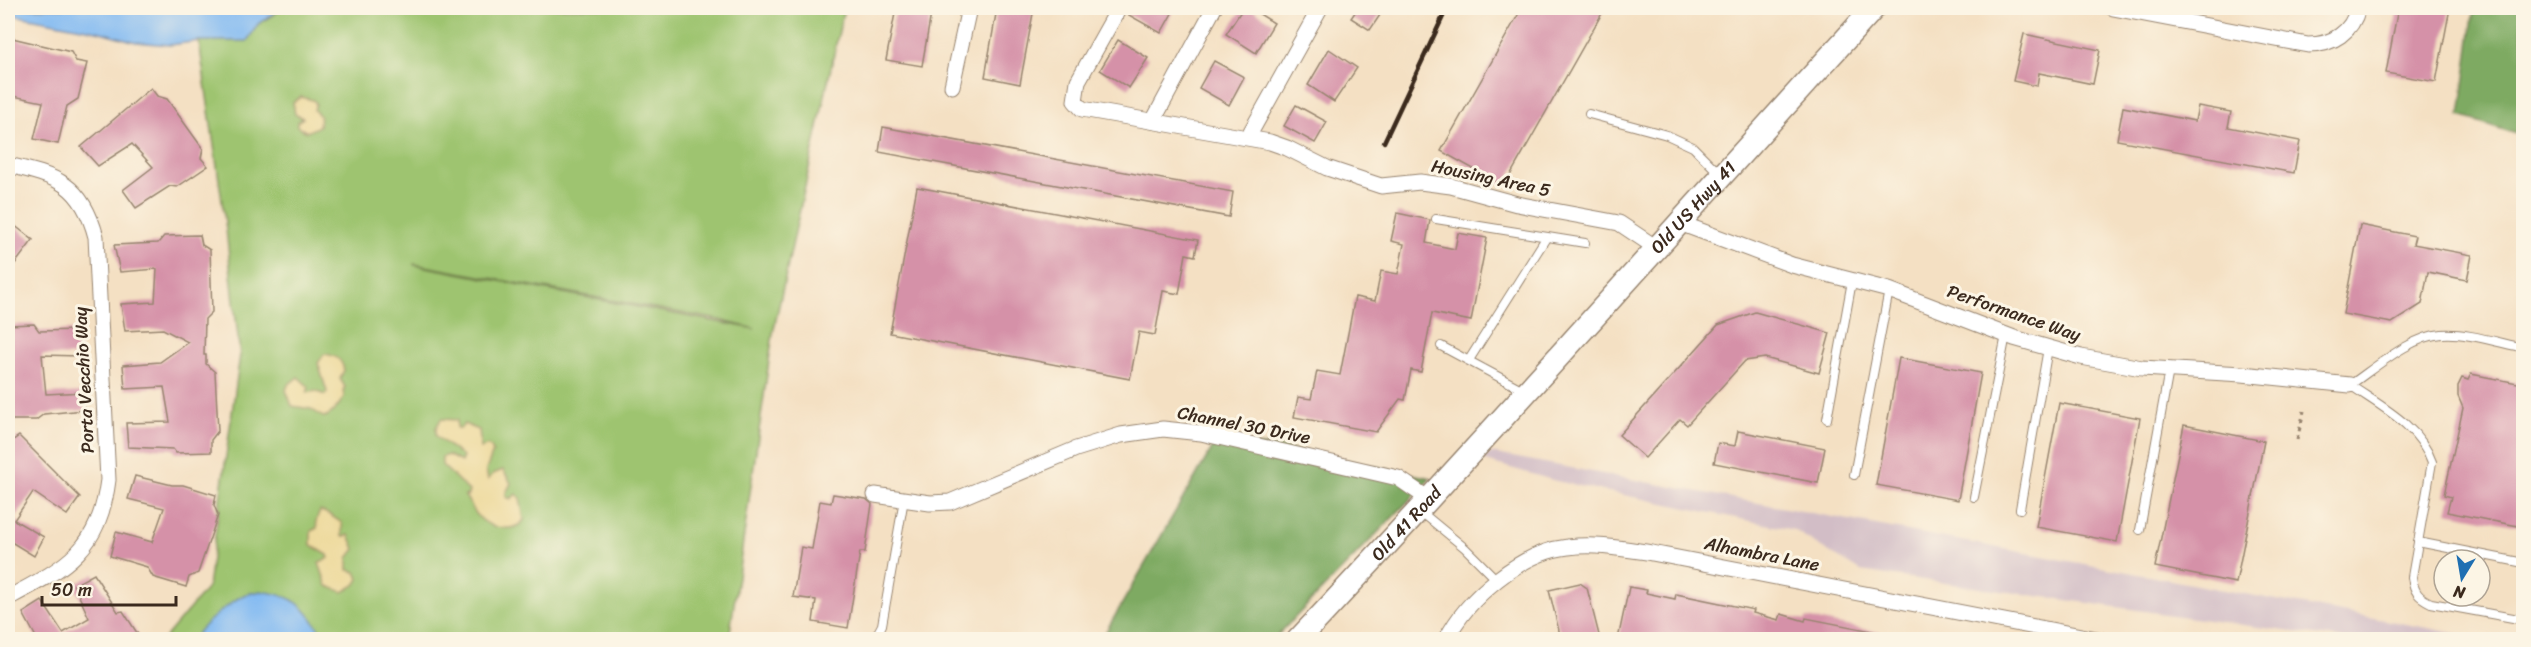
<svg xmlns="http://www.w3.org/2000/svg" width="2531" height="647" viewBox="0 0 2531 647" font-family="Sriracha,sans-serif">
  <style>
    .industrial { fill: #d2bdc6 }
    .green { fill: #9ec46f; stroke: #6c7746; stroke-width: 1.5; fill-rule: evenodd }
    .forest { fill: #7eaa62; stroke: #5c6a40; stroke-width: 1.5 }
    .sand { fill: #eeda9e; stroke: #94825e; stroke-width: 1.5 }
    .water { fill: #82baf2; stroke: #5e7288; stroke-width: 1.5 }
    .building { fill: #d591a8 }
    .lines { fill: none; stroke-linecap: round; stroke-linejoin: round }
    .lane-casing { stroke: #988570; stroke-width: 10 }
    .street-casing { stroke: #988570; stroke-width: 17 }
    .secondary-casing { stroke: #988570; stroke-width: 25 }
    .path { stroke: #988570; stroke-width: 3; stroke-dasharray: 4.5 4.5; stroke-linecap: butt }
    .lane { stroke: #fff; stroke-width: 8 }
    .street { stroke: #fff; stroke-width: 15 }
    .secondary { stroke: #fff; stroke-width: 22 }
    .rail { stroke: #3b2a1e; stroke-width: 4.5 }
    .labels { text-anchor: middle; stroke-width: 6; stroke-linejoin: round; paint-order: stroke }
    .street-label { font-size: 18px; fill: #3b2a1e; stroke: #fcf5e5 }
  </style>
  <rect width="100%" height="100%" fill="#fcf5e5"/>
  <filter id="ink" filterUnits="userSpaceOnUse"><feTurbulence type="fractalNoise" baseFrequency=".0167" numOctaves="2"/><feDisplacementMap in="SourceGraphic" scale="12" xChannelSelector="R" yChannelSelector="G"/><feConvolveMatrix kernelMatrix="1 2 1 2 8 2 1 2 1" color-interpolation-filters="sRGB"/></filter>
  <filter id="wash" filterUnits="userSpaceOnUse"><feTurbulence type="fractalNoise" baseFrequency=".008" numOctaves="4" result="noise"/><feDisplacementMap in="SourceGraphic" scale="24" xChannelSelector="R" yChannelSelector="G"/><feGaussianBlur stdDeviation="1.35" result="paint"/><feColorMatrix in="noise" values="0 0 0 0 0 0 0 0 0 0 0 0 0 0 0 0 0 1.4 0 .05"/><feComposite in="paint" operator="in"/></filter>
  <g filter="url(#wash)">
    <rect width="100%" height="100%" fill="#f4e0c3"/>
    <polygon class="industrial" points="1491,453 2234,592 2486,639 2343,639 1860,571 1794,530 1556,481 1482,460"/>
    <path class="green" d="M284,8H844L773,333L729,639L163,640L208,587L240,355L226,229L199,41H247L258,24ZM414,264L719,320L755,329L414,265Z"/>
    <g class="forest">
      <polygon points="2474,8 2523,8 2523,136 2460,116"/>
      <polygon points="1215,443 1280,447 1431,478 1274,639 1101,640"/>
    </g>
    <g class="sand">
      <polygon points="301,97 313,100 316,103 314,110 320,116 319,126 307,132 297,126 297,122 303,118 295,114 293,102"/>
      <path d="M324,354C335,355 342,359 344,370L340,379L345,387L343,390L344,397C339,405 332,416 323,417L311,409L292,406L286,390L288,385L298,377L309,387L307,393L315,391L325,395L327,392L318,363Z"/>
      <path d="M441,419L457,420V428H461L464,424L479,430L481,449L487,445L491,447L493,452L486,470L488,480L493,474L503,470L511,483L506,493V497L511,499L516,494L520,498L524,520C515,533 492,529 481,519C474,513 470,503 465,496L468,495L469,491L442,465V457L448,455L461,462L463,457L436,436V428Z"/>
      <path d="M320,511C328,512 335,519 342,523V536L344,537L349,535L355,549L348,558V570L356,572L359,579L355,585L343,592L327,586L319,563L329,558L328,555L311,545V531L317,528L316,521Z"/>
    </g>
    <g class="water">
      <polygon points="8,8 281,8 258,24 247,41 199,41 170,45 136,42 97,31 8,14"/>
      <path d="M261,591C301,597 304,608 326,639H194C198,628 234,599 246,594C251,593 256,592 261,591Z"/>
    </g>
    <g id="blocks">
      <g class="building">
        <polygon points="896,8 932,8 922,66 886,60"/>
        <polygon points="997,8 1034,8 1020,84 985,77"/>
        <polygon points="1129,8 1175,8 1161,33 1127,14"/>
        <polygon points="1243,8 1250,8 1274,23 1256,53 1226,34"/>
        <polygon points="1358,8 1367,8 1380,15 1370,30 1351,18"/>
        <polygon points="1522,8 1605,8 1504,186 1441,151"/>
        <polygon points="2398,8 2450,8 2436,82 2386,73"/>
        <polygon points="2024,34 2100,50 2093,84 2039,73 2037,86 2013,81"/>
        <polygon points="8,37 71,52 76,61 87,63 78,99 67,106 58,144 34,139 43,102 8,95"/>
        <polygon points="1118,40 1148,58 1129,88 1100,70"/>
        <polygon points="1329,49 1357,68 1334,102 1308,85"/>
        <polygon points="1214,61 1244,77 1229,105 1199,88"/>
        <polygon points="151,88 157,96 167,99 203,149 201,158 208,166 177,187 170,186 136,208 123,190 153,167 132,144 98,166 81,147"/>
        <polygon points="1296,105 1327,122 1315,143 1284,126"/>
        <polygon points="2198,106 2231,112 2228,127 2300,141 2294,173 2117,140 2123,107 2195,121"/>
        <polygon points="883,127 1233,192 1229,217 879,152"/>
        <polygon points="917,187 1198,240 1195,256 1186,254 1179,294 1163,291 1155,335 1139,332 1130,379 890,333"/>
        <polygon points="1397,213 1430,220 1426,243 1455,249 1458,233 1487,238 1471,321 1432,313 1421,372 1411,370 1405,400 1400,399 1376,432 1294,417 1298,397 1311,399 1317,371 1340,375 1355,297 1375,301 1381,271 1398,274 1404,244 1391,241"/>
        <polygon points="14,225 33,240 8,273 8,234"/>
        <polygon points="2360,225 2415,236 2413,244 2472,255 2467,280 2428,272 2422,304 2392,323 2343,314"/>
        <polygon points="200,235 202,245 210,250 212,312 205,319 204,355 206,355 206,364 215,372 218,431 211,440 211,452 176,453 173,449 128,447 126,423 170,422 164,387 125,389 123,365 160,362 188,342 163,329 125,331 121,304 155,302 157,269 120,272 114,245 158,243 164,236"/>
        <polygon points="1755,312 1830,333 1819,373 1765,358 1745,361 1687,425 1680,419 1645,458 1619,435 1718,325"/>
        <polygon points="34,324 39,331 79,330 80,356 42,355 46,394 84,392 84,410 44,414 36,420 8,420 8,325"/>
        <polygon points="1899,358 1981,373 1958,500 1876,485"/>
        <polygon points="2471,374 2523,384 2523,527 2447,512 2451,497 2444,495 2463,408 2458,396 2458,386 2462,378 2468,380"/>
        <polygon points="2059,403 2140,418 2117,542 2036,527"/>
        <polygon points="2184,425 2264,441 2236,583 2155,567"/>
        <polygon points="1738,431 1825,448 1818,483 1714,463 1718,443 1735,446"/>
        <polygon points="19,436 80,497 67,515 33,492 14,520 44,537 34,556 8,540 8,444"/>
        <polygon points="135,476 172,485 183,485 216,495 214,505 218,515 198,573 189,577 186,587 153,577 147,567 110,556 116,532 152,542 164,508 128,499"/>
        <polygon points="833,494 866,499 872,504 865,552 860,552 848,628 813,622 816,600 793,597 801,547 812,549 820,501 831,503"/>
        <polygon points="94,574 118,612 123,611 141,639 37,639 23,613 42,601 63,633 89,618 74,585"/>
        <polygon points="1580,583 1587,588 1600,639 1561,639 1549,590"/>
        <polygon points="1629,587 1647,590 1646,593 1675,599 1676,594 1754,610 1753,613 1779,620 1781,614 1805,621 1806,618 1882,633 1881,639 1618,639"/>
      </g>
    </g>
  </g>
  <g filter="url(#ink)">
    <use href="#blocks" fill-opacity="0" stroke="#988570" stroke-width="1.5"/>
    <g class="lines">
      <defs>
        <g id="lane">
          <polyline points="1589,114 1667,135 1693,147 1720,174"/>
          <polyline points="1436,219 1585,243"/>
          <polyline points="1441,346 1525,391"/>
          <path d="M2524,348C2499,343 2466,332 2442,334C2411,336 2375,368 2350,385C2380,406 2419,425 2432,462L2412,577C2414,592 2418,597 2431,603L2524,620"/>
          <polyline points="1469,360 1546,238"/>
          <polyline points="1827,419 1852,281"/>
          <polyline points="1854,475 1889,290"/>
          <polyline points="1974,497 2006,335"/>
          <polyline points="2020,509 2048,348"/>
          <polyline points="1420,511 1465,548 1497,580"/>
          <polyline points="2140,530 2169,370"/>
          <polyline points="2418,542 2524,563"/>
          <polyline points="874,640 882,625 904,499"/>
        </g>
        <g id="street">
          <polyline points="1119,8 1078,81 1075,101 1082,109 1270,142 1287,148 1327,168 1381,186 1420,182 1451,186 1517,204 1619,223 1655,247"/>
          <path d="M2113,8L2308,45C2333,45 2352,32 2358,8"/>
          <polyline points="952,86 969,8"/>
          <polyline points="1153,121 1214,8"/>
          <polyline points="1248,137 1320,8"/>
          <path d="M8,165C57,176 82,184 96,237L108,480C99,551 66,567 8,598"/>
          <polyline points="1677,222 1792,265 1889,290 2014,338 2081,357 2142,368 2242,374 2350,385"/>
          <polyline points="875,495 930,503 950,502 1076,449 1121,435 1163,429 1201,433 1398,478 1430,500"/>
          <path d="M1446,640C1467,598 1521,552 1568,547C1596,543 1625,549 1652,553L2102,640"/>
        </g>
        <g id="secondary">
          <path id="s1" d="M1298,640C1494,432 1682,218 1874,8"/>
        </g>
      </defs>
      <use href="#lane" class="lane-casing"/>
      <use href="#street" class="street-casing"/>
      <use href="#secondary" class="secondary-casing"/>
      <polyline class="path" points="2297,440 2304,411"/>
      <use href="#lane" class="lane"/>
      <use href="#street" class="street"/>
      <use href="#secondary" class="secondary"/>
      <polyline class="rail" points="1384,142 1447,8"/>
    </g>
  </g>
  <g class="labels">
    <g class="street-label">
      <text transform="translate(1491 178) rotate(12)" y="6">Housing Area 5</text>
      <text dy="6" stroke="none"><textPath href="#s1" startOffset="586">Old US Hwy 41</textPath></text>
      <text transform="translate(2014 313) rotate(19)" y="6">Performance Way</text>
      <text transform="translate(84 380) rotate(-93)" y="6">Porta Vecchio Way</text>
      <text transform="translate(1244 425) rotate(11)" y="6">Channel 30 Drive</text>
      <text dy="6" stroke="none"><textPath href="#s1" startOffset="159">Old 41 Road</textPath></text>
      <text transform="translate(1762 554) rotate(11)" y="6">Alhambra Lane</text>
    </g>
  </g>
  <rect width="2531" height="647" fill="none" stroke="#fcf5e5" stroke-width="30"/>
  <g transform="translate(2462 578) rotate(191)"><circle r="28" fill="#fcf5e5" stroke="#afa495" stroke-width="1.5"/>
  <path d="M0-4.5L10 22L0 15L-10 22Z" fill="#1f6fb2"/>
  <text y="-9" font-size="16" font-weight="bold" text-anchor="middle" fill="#3b2a1e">N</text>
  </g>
  <path d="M42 596v9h134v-9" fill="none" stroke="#3b2a1e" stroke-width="3"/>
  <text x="51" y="596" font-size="18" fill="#3b2a1e" stroke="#fcf5e5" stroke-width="4.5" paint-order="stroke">50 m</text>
</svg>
